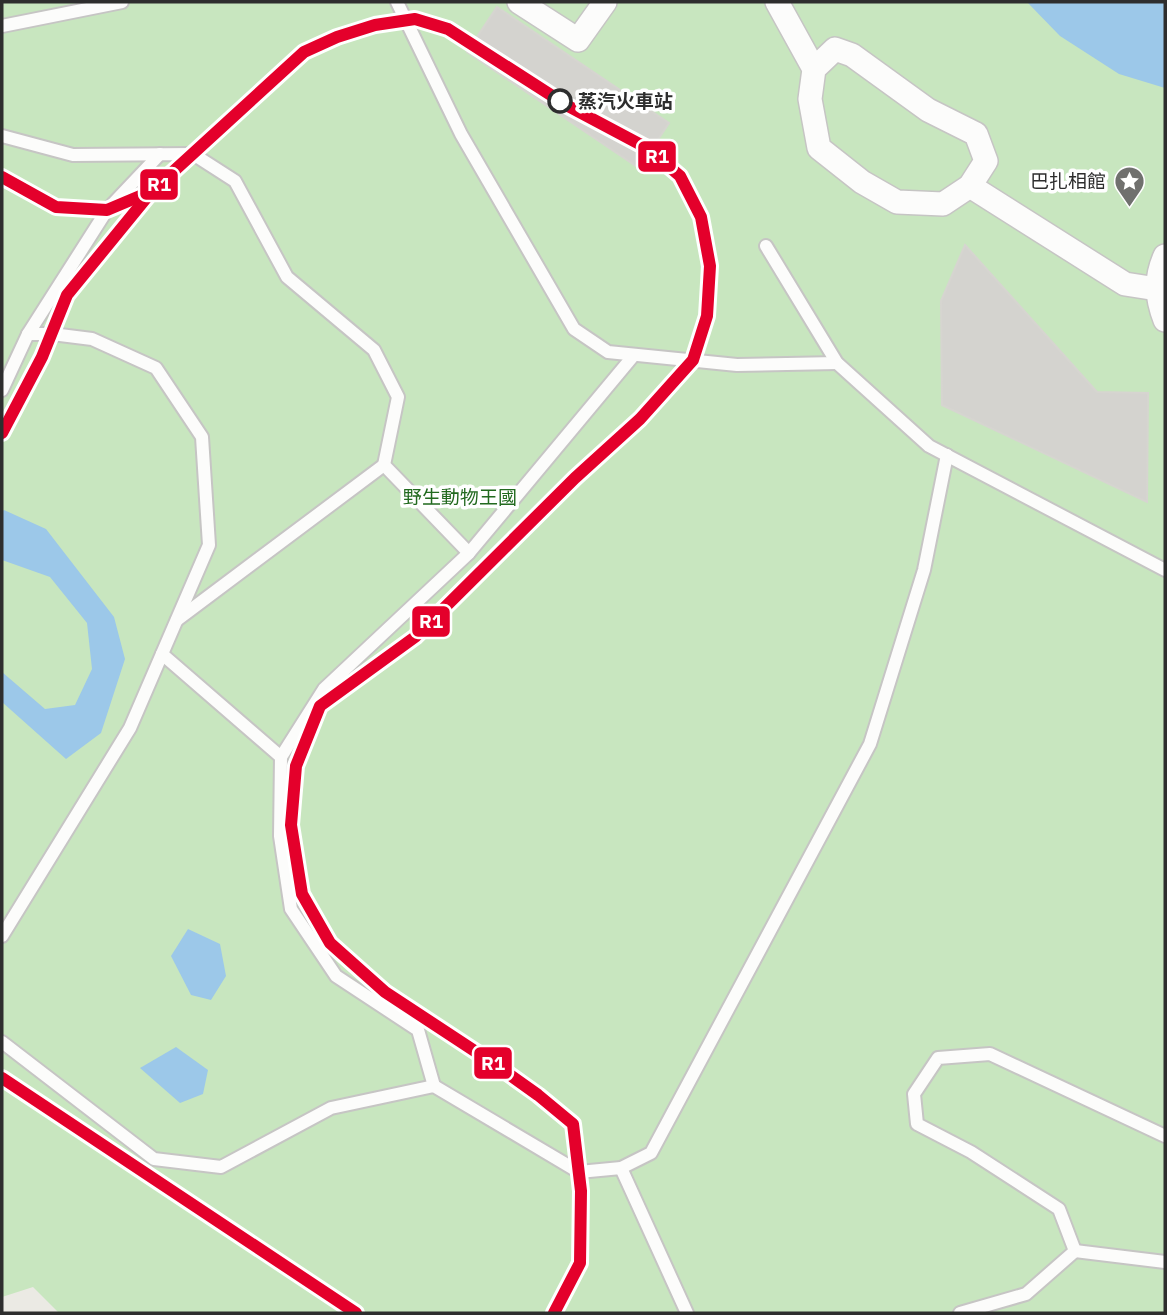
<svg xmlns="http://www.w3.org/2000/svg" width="1167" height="1315" viewBox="0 0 1167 1315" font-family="'IBM Plex Sans','Noto Sans TC',sans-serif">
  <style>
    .green { fill: #c8e6bf }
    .water { fill: #9cc8e9 }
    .building { fill: #d4d3cf; stroke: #d6d5d0; stroke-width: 2 }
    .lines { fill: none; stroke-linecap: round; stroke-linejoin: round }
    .lane-casing { stroke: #c6c5c4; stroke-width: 16 }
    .street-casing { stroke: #c6c5c4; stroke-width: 26 }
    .lane { stroke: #fcfcfb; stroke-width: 12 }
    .street { stroke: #fcfcfb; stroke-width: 23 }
    .rail-1-casing { stroke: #fff; stroke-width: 18 }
    .rail-1 { stroke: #e4002b; stroke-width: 12 }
    .stop-dot { fill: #fff; stroke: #2e2e2e; stroke-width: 3.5 }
    .labels { text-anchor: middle; stroke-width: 7; stroke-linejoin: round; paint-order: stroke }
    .stop-label { font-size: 19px; font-weight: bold; fill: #2e2e2e; stroke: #fff; text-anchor: start }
    .poi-label { font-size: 19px; fill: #2e2e2e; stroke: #fff; text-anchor: end }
    .park-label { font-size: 19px; fill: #226a1f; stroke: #fff }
    .line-badge { stroke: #fff; stroke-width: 2.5 }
    .badge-label { font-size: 19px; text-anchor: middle; font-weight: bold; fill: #fff }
  </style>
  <rect width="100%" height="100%" fill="#ebeae4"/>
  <polygon class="green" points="2,2 1165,2 1165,1313 59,1313 33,1287 2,1297"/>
  <g class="water">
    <polygon points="1027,2 1165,2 1165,88 1119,74 1060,36"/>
    <polygon points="4,510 46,529 114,617 125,659 101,733 66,759 2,702 2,672 45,709 75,705 92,669 87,623 50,577 2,560 2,512"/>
    <polygon points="188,929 220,944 226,976 211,1000 191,995 171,956"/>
    <polygon points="176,1047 208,1070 203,1094 180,1103 140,1068"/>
  </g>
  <g class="building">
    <polygon points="497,7 669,123 639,168 467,52"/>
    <polygon points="965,245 1097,392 1148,393 1147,502 942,405 941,301"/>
  </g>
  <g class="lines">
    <defs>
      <g id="lane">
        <polyline points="397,2 461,134 574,329 608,352 737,365 837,363"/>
        <polyline points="2,26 122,2"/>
        <polyline points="2,136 73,155 193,154 235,181 287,277 374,350 398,397 384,465 469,553"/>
        <polyline points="766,246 837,363 929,446 1165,570"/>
        <polyline points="2,390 28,334 107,210 160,154"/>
        <polyline points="177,620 384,465"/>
        <polyline points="162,654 281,757"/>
        <polyline points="2,936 130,728 209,545 202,437 156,368 92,339 52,334 28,334"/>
        <polyline points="2,1042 154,1159 221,1167 331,1108 434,1086 579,1172 621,1168 651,1153 870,744 924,570 947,455"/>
        <polyline points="434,1086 418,1030 336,976 291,909 280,836 281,757 324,689 469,553 634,355"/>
        <polyline points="621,1168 687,1313"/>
        <polyline points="1075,1251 1165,1262"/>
        <polyline points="960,1313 1026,1294 1075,1251 1059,1209 971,1152 917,1124 914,1094 938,1058 990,1054 1165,1136"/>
      </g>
      <g id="street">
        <polyline points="519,2 578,40 605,2"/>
        <polyline points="777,2 814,69 810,99 819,148 862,182 897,202 943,204 970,186 986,161 976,134 928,110 852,55 835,49 814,69"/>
        <polyline points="970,186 1125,284 1157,289"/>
        <path d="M1165,256C1155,278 1156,297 1165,320"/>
      </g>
    </defs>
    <use href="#lane" class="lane-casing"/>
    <use href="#street" class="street-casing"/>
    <use href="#lane" class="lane"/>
    <use href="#street" class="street"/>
    <defs>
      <g id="rail-1">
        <polyline points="2,177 56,207 107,210 152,191"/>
        <polyline points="2,433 42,357 67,295 152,191 304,52 337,37 375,25 415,19 448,29 568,106 647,148 680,176 701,217 710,266 707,316 693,360 640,419 575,478 415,637 320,706 296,766 291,825 302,894 330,943 385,992 496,1065 538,1095 573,1124 581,1191 580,1263 554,1313"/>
        <polyline points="2,1078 356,1313"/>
      </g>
    </defs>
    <use href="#rail-1" class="rail-1-casing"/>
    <use href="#rail-1" class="rail-1"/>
  </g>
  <defs>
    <symbol id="sight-pin" viewBox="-11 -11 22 30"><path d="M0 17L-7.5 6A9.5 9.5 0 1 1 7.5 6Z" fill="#70706e" stroke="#fff"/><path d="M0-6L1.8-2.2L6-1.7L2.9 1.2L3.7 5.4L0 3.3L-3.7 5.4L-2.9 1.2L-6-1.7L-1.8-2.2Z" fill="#fff"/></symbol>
  </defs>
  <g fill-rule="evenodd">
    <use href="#sight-pin" x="1112" y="164" width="35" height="47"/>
  </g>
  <circle class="stop-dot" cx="560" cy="101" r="11"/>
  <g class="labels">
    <g class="stop-label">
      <text x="578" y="108">蒸汽火車站</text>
    </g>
    <g class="poi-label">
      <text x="1106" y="188">巴扎相館</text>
    </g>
    <g class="park-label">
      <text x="460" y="504">野生動物王國</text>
    </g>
  </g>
  <g class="line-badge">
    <rect x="637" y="140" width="40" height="33" rx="7" fill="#e4002b"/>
    <rect x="139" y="168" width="40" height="33" rx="7" fill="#e4002b"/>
    <rect x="411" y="605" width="40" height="33" rx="7" fill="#e4002b"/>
    <rect x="473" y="1046" width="40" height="34" rx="7" fill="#e4002b"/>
  </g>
  <g class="badge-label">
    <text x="657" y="163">R1</text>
    <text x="159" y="191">R1</text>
    <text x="431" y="628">R1</text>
    <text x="493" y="1070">R1</text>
  </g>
  <rect width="1167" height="1315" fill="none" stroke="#2e2e2e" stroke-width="7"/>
</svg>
